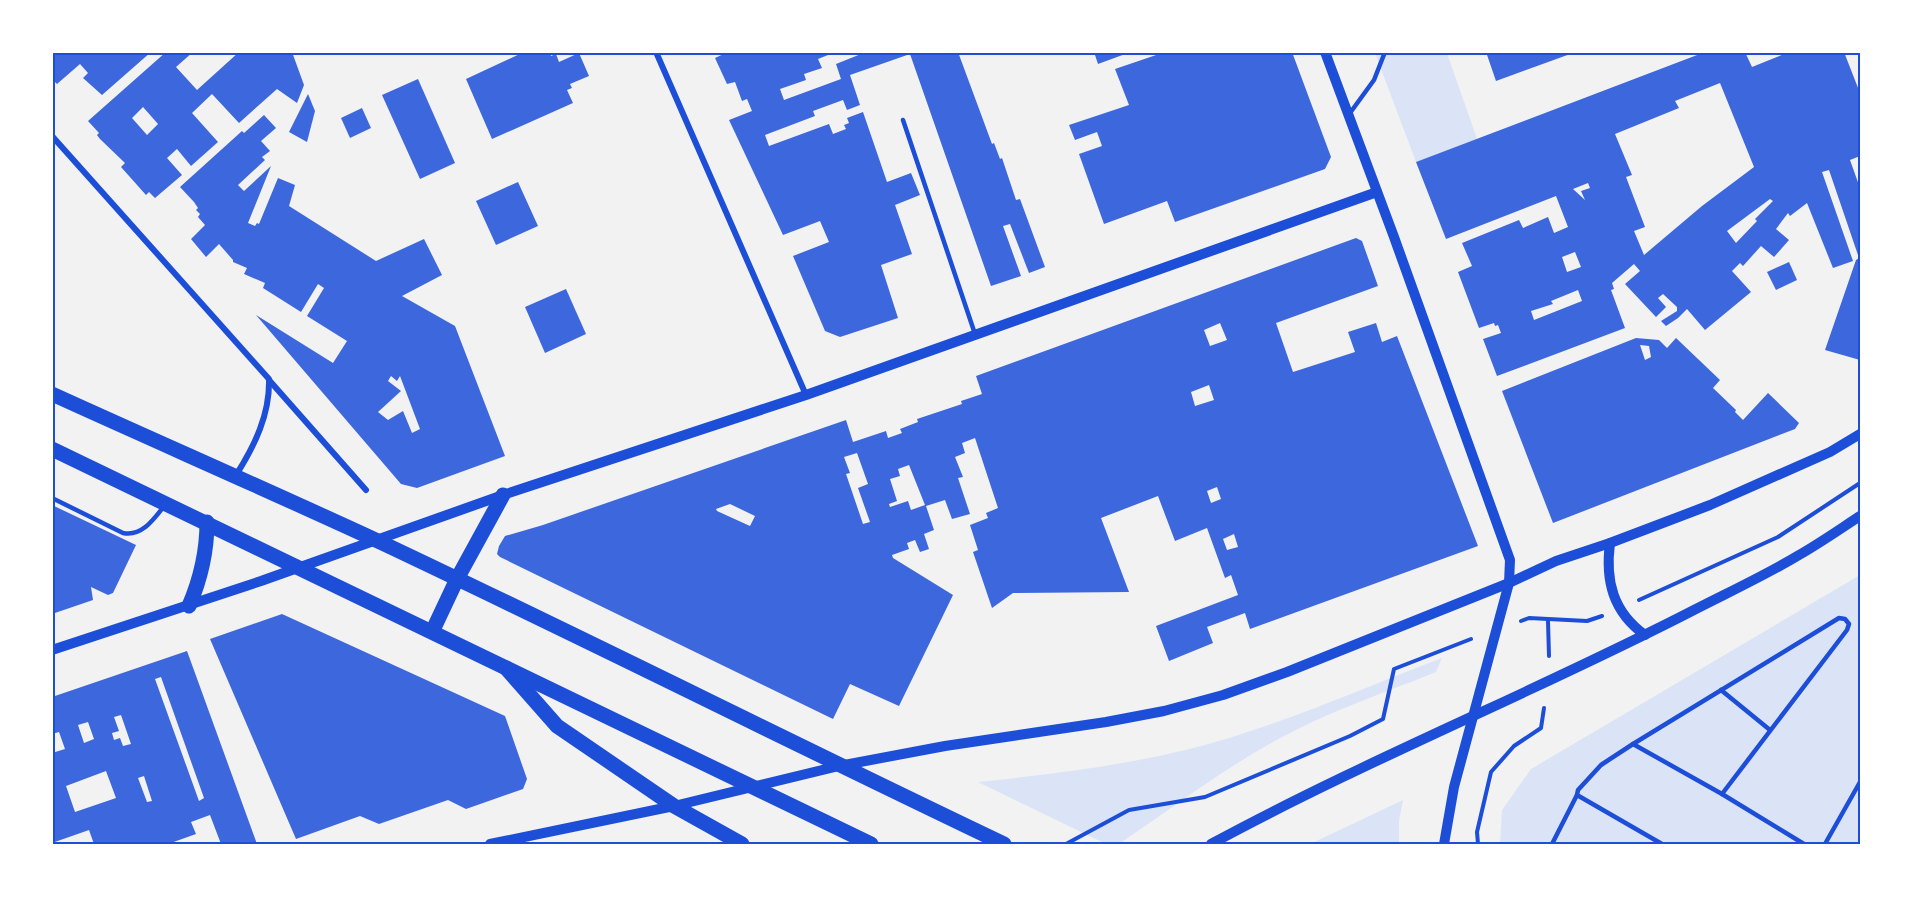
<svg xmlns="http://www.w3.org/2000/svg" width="1913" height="897" viewBox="0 0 1913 897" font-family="Inter,sans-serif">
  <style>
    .green { fill: #dbe4f7 }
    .building { fill: #3d67dc; fill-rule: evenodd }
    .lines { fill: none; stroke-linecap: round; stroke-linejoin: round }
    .path { stroke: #1d4ed8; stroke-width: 4 }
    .service { stroke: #1d4ed8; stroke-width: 4.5 }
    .minor { stroke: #1d4ed8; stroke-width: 6 }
    .tertiary { stroke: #1d4ed8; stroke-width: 10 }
    .primary { stroke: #1d4ed8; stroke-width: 15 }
    .neatline { fill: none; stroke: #1d4ed8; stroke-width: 2 }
  </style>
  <rect width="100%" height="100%" fill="#f2f2f2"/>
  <g class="green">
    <polygon points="1375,53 1447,53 1477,139 1416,162"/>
    <polygon points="1860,575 1860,844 1500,844 1502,810 1531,769"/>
    <path d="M1442,658L1436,672C1387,692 1335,709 1288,734C1228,765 1174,807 1119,844H1106L978,782C1063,773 1147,763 1229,738C1301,716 1371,685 1442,658Z"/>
    <polygon points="1403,800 1399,821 1399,844 1310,844"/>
  </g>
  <g class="building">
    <polygon points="52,52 151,52 102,95 83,78 88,73 80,64 57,84 52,79"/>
    <path d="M166,52H193L176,67L197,90L239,52H292L304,85L297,103L277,89L239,123L212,94L192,113L218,142L191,166L177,149L167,158L182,175L155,198L149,192L146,195L121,167L125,163L100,139L97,135L99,133L88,121ZM143,107L158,124L147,135L132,118Z"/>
    <polygon points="524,52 550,52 551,56 556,54 559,62 579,53 589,76 570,84 572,88 567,90 573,103 492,139 466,79"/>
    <polygon points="728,52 827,52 828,55 818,59 822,68 804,74 806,80 780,89 784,100 841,79 836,64 861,54 860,52 958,52 992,144 994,143 1000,159 1002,158 1016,200 1020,199 1045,267 1029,273 1010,224 1003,226 1021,276 991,286 910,54 850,75 860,105 847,110 843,100 813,111 815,116 765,135 769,146 829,124 833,134 846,129 844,125 849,123 847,118 863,112 887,182 911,173 920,195 895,205 912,254 881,265 898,318 840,337 825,331 793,256 829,242 820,221 783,235 729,120 752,111 747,99 742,101 735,82 727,84 715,58"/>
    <polygon points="1094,52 1128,52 1128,53 1098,64"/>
    <polygon points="1165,52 1292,52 1331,157 1325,169 1175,222 1167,201 1104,224 1079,154 1102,146 1097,132 1075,140 1069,125 1129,105 1115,69"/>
    <polygon points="1486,52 1573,52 1573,53 1496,81"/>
    <path d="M1705,52H1745L1752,67L1789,52H1844L1860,93V156L1850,160L1860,188V360L1825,350L1856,260L1859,258L1829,170L1822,172L1853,261L1833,268L1807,203L1790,216L1788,213L1776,229L1789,240L1774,257L1761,246L1743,266L1740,263L1732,271L1751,292L1705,330L1687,309L1678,318L1666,326L1661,321L1677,311V307L1663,294L1658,298L1666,307L1656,317L1625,284L1640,271L1634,264L1612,283L1614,289L1611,290L1625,328L1497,376L1483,339L1501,333L1498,325L1495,326L1494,323L1479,328L1458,272L1472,266L1462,243L1519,220L1523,228L1548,217L1554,233L1568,227L1556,196L1446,239L1416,162ZM1720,83L1754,167L1702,206L1644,255L1634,231L1645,227L1626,177L1632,175L1615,134L1679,108L1675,101ZM1588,183L1590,188L1581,191L1585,200L1573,189ZM1770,199L1773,201L1755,219L1757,221L1736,243L1727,231ZM1575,252L1581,267L1567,272L1562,257ZM1578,290L1582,301L1534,320L1531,311L1553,304L1551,301Z"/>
    <polygon points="418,79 455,163 420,179 382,95"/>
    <polygon points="308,94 315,111 307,142 289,132"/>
    <polygon points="362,108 371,128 350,138 341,118"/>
    <path d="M264,115L276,128L261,141L270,151L262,157L265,160L238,185L244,191L271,166L248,223L255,226L257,223L259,224L278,178L295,185L289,206L376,261L424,239L442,275L402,296L455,326L505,456L417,488L401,484L256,315L333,363L347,341L307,316L324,288L318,284L301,312L263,288L265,283L244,274L247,268L233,262V260L219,244L206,257L191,239L205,225L198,217L200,214L196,210L198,208L194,202L180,187L242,131L244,133ZM391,376L397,381L400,376L420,429L412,433L403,411L388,420L378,412L401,391L388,381Z"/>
    <polygon points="518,182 538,226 496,245 476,201"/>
    <path d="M1356,238L1362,241L1378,286L1276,323L1293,372L1355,352L1348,332L1376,323L1382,342L1397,336L1478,546L1250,629L1245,613L1207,627L1213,643L1169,661L1156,626L1238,595L1231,575L1225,578L1207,528L1175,541L1158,496L1101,518L1129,592L1013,593L992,608L973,552L978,550L970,525L988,518L986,513L998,508L975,438L962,443L965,453L955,457L963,477L958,478L970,514L952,519L945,500L926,506L934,530L924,534L929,549L920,552L915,540L907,543L909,549L892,555L893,558L953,595L899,706L850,684L833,719L500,557L497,554L499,546L505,536L543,525L846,420L853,442L886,431L888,438L902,433L900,429L918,422L917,419L962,404L961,401L982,394L976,376ZM1220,323L1227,340L1210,346L1204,330ZM1209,385L1214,400L1195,406L1191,392ZM857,453L868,484L858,488L870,522L863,524L846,474L850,473L844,457ZM909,465L925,505L911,510L908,501L890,507L889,504L897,501L890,479L900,476L898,469ZM1217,487L1221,499L1211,503L1207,491ZM730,504L755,516L750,526L717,511L716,509ZM1234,534L1238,547L1227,550L1223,539Z"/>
    <polygon points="1789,262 1797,280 1776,290 1767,272"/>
    <polygon points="566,289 586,334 545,353 525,307"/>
    <path d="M1636,338L1659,340L1667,348L1676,338L1720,380L1713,388L1736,410L1735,412L1743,420L1768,393L1799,423L1795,429L1553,523L1502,391ZM1640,345L1649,346L1651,357L1645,360Z"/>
    <polygon points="52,505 136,545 113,593 108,595 91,587 93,600 52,614"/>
    <polygon points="282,614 505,716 527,779 523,789 466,809 448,800 379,824 360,816 296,839 210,639"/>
    <path d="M187,651L257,844H221L210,815L191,822L196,834L168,844H94L89,830L52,843V753L65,749L59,732L52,734V697ZM161,677L204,798L199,801L155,679ZM121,715L131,744L123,746L120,738L114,740L112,733L119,731L114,717ZM88,722L94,739L84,743L78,725ZM106,771L116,798L75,812L66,786ZM144,776L152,801L147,802L138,778Z"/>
  </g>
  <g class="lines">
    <g class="path">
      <polyline points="1639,600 1778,537 1860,483"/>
      <polyline points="1521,621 1529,618 1587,621 1602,616"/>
      <polyline points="1548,621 1549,656"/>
      <polyline points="1066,844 1129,810 1205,797 1350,736 1383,719 1394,669 1471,639"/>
      <polyline points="1478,844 1477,832 1491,772 1514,746 1541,728 1544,708"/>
    </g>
    <g class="service">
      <polyline points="1350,113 1374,80 1385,52"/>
      <polyline points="903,120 975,334"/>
      <path d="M52,498L123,533C142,537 154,519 165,505"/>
      <polyline points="1721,690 1770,730"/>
      <polyline points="1633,744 1722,794 1804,844"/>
      <polyline points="1552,844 1577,795"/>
      <polyline points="1662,844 1577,795 1578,790 1601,765 1633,744 1839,618 1845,619 1849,624 1847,630 1722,794"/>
      <polyline points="1825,844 1860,782"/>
    </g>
    <g class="minor">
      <polyline points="656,52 806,395"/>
      <path d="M52,136L269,379C270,414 255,445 236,475"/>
      <polyline points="269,380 366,490"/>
    </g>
    <g class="tertiary">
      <polyline points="1325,52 1394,237 1510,560 1509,583 1454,787 1444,844"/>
      <path d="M1610,543C1605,581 1613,612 1645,635"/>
      <polyline points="52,650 261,581 503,495 806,395 1377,192"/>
      <polyline points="490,844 674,806 839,766 945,746 1106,722 1164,711 1223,695 1287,672 1509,583 1556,561 1610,543 1710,505 1830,452 1860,434"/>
      <path d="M1211,844C1368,759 1535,692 1694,610C1729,592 1766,575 1799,555C1820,543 1840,529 1860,516"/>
    </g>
    <g class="primary">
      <path d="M52,394C162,444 272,492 380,542C590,641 796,745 1004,844"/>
      <path d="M52,449C326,579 599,711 871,844"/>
      <path d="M189,606C201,578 207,553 207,522"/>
      <polyline points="433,630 457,579 503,495"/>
      <polyline points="506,668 557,726 674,806 742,844"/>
    </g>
  </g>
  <rect width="1913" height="897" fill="none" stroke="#ffffff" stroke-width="108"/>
  <rect x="54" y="54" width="1805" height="789" class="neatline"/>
</svg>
